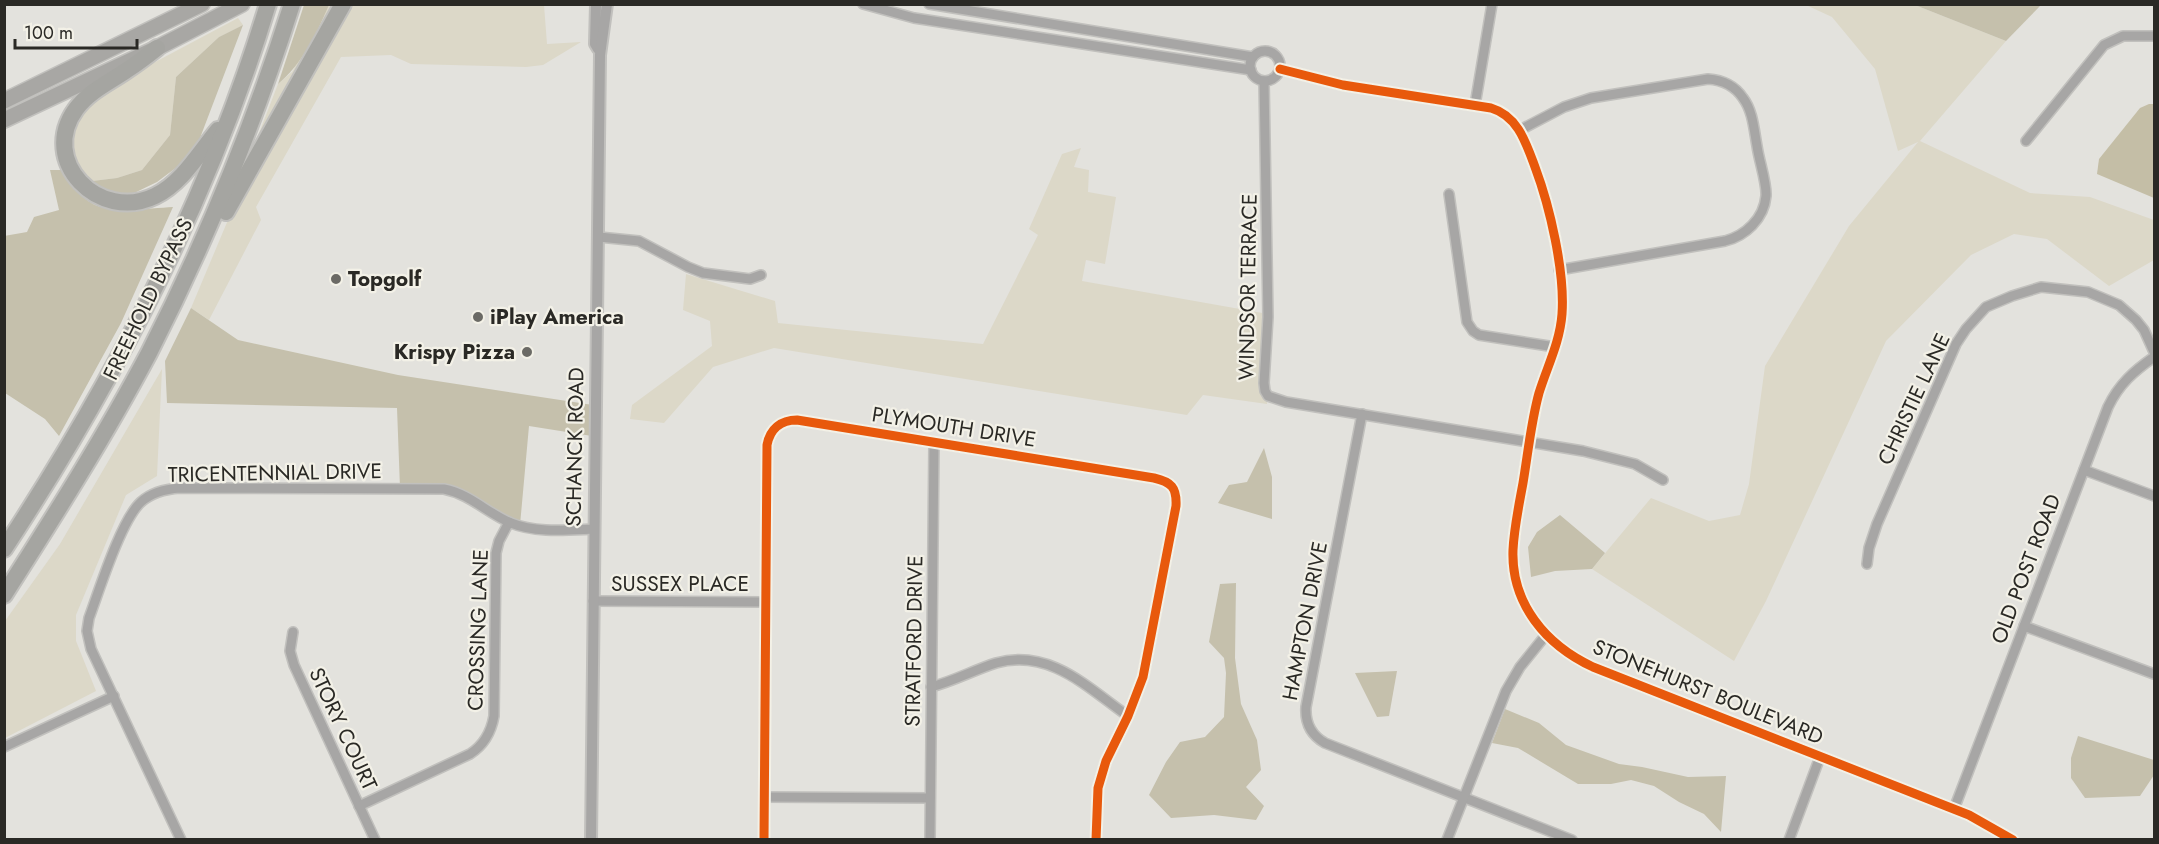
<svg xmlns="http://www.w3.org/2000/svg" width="2159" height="844" viewBox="0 0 2159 844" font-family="Jost,sans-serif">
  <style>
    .green { fill: #dcd8c8 }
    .forest { fill: #c5c0ac }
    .water { fill: #c4bea6 }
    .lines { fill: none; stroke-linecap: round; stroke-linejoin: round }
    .minor-casing { stroke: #c1c0bd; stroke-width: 12 }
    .tertiary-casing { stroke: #c1c0bd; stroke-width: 14 }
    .trunk-casing { stroke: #c1c0bd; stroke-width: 18 }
    .motorway-casing { stroke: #c1c0bd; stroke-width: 20 }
    .minor { stroke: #a7a6a5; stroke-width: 9 }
    .tertiary { stroke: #a7a6a5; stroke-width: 10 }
    .trunk { stroke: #a8a7a4; stroke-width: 15 }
    .motorway { stroke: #a5a5a1; stroke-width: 16 }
    .cycleway-casing { stroke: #f3f1e7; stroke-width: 13 }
    .cycleway { stroke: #e8590c; stroke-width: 9 }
    .poi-dot { fill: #6b6a65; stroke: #f3f1e7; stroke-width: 2 }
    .labels { text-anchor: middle; stroke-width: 4.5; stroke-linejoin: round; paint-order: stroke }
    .poi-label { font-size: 21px; font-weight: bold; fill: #2a2925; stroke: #f3f1e7; text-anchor: start }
    .street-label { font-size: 21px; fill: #2a2925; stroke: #f3f1e7 }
  </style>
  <rect width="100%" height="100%" fill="#e3e2dd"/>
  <g class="green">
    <polygon points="329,5 337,5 256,141 278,84 292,72 321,23"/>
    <polygon points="350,5 544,5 547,44 581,42 543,65 526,67 411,64 391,55 341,57 256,207 261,220 209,320 191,308 228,220 281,121"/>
    <polygon points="1806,5 1915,5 2006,41 1920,141 2030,193 2090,197 2154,220 2154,260 2109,286 2047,239 2014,234 1971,255 1886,341 1766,601 1734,661 1592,569 1651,498 1709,521 1740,515 1749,484 1765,366 1849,226 1918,142 1898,151 1875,69 1832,17"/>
    <polygon points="238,18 243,25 219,37 176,77 170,135 142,170 117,178 84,182 69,152 73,118 95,94"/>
    <polygon points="1081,148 1074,167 1089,170 1088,192 1116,197 1105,264 1086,260 1082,281 1268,314 1267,404 1203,395 1187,415 774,348 713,367 664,423 630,419 632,405 712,346 710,321 683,310 686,274 775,301 778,323 983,344 1038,235 1029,229 1062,154"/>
    <polygon points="162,369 157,476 126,495 76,615 76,641 96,691 5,738 5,621 60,544"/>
  </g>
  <g class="forest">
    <path d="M304,5H329C317,33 302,64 278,84Z"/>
    <polygon points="1915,5 2041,5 2006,41"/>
    <polygon points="243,25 200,138 181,164 157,182 128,196 105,192 84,182 117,178 142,170 170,135 176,77 219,37"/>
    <path d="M50,170H61C70,182 80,197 93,204C112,214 152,208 173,207L121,323L59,436L45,419L5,393L4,236L27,232L34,217L59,210Z"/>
    <polygon points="191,308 238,340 398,375 593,405 592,436 529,426 520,525 456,492 400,488 397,408 167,403 165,361"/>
    <polygon points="1264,448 1272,477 1272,519 1218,503 1229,485 1247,482"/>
    <polygon points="1560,515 1605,553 1592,569 1555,571 1531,577 1528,547 1537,532"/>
    <polygon points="1236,583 1235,658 1241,704 1257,740 1261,770 1246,787 1264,806 1256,820 1214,815 1171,818 1149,795 1166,762 1180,742 1205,737 1224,717 1226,673 1224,658 1209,642 1220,584"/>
    <polygon points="1397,671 1389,716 1377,717 1355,673"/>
    <polygon points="1505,709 1539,723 1566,745 1619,764 1642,767 1688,777 1726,776 1721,832 1704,814 1679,802 1654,786 1631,780 1611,784 1578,784 1518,748 1492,743"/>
    <polygon points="2078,736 2154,760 2154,775 2140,796 2085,798 2071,778 2071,758"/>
  </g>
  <polygon class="water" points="2149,104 2154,104 2154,198 2097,174 2099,159 2140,108"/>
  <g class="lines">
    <defs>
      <g id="minor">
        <polyline points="863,4 914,18 1251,70"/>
        <polyline points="929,4 1253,57"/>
        <circle cx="1265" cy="66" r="15"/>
        <path d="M1280,69L1343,85L1491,108C1518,116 1526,143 1535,167C1550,207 1565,272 1562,314C1560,342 1547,367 1539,393C1531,422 1528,453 1523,483C1519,505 1514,528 1513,550C1511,604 1546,645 1593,667L1969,815L2013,840"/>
        <polyline points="1264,81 1268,317 1264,383 1265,391 1268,396 1286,402 1583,451 1635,464 1663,480"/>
        <polyline points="1475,105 1492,4"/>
        <path d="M1520,130L1564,107L1591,98L1708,79C1722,80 1735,86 1743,98C1753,111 1754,130 1757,146C1759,161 1767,183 1766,196C1764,219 1745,236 1725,241L1559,270"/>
        <polyline points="2026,141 2104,45 2123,36 2154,36"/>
        <polyline points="1449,194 1467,322 1473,331 1479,335 1555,347"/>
        <polyline points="599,237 639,241 688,267 703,273 750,279 761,275"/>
        <path d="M1362,414L1306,707C1305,723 1311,735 1325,743L1572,840"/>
        <polyline points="2084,470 2154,496"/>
        <polyline points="1867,564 1869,548 1877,524 1956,344 1966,329 1986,307 2012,296 2041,287 2088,292 2119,305 2136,320 2144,330 2154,352"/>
        <polyline points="593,601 766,602"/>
        <polyline points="2024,626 2154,674"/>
        <polyline points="293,632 290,651 294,665 375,840"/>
        <path d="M931,687C954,681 974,670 996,663C1050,648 1088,688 1128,716"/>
        <polyline points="4,747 114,696"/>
        <polyline points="764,797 930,798"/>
        <path d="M359,806L470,754C484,745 491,733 494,716L496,553L499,541L509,522"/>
        <path d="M1954,809L2108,407C2119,384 2134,371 2154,357"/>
        <path d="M181,840L91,649L87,631L89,618C99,591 121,520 141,502C152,492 166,489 180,488L444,489C470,494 487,513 511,523C535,533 567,530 594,529"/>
        <path d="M764,840L767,445C770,429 781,420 797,420L1154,478C1171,482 1177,487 1176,506L1143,677L1128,716L1106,761L1098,788L1096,840"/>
        <polyline points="930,840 934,443"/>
        <polyline points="1447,840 1506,691 1520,667 1545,636"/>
        <polyline points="1789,840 1820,757"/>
      </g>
      <g id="tertiary">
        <polyline points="596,4 595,44 598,49"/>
        <polyline points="591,840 600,55 607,4"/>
      </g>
      <g id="trunk">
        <polyline points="4,101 202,4"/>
        <polyline points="4,120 157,48 242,4"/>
      </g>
      <g id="motorway">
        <path d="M157,48C147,56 138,63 127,70C110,82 89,91 76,109C38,161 99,223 155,196C182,183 199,153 218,130"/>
        <polyline points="226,212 343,4"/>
        <path d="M4,549C114,382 210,196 268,4"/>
        <path d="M4,595C55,515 105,436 149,353C206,241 254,124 292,4"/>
      </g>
    </defs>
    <use href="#minor" class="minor-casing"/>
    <use href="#tertiary" class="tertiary-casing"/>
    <use href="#trunk" class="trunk-casing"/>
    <use href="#motorway" class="motorway-casing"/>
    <use href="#minor" class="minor"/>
    <use href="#tertiary" class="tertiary"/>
    <use href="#trunk" class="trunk"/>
    <use href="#motorway" class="motorway"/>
    <defs>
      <g id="cycleway">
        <path d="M1280,69L1343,85L1491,108C1518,116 1526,143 1535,167C1550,207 1565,272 1562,314C1560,342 1547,367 1539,393C1531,422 1528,453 1523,483C1519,505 1514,528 1513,550C1511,604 1546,645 1593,667L1969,815L2013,840"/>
        <path d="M764,840L767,445C770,429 781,420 797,420L1154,478C1171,482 1177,487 1176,506L1143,677L1128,716L1106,761L1098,788L1096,840"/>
      </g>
    </defs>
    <use href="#cycleway" class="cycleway-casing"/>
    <use href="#cycleway" class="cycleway"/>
  </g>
  <g class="poi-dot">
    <circle cx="336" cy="279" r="6"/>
    <circle cx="478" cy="317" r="6"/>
    <circle cx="527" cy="352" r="6"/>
  </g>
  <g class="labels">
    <g class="poi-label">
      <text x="348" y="286">Topgolf</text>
      <text x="490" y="324">iPlay America</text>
      <text x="515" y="359" text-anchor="end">Krispy Pizza</text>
    </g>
    <g class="street-label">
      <text transform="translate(1248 287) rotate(-89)" y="7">WINDSOR TERRACE</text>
      <text transform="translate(148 299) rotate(-64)" y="7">FREEHOLD BYPASS</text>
      <text transform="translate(1914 399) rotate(-65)" y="7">CHRISTIE LANE</text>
      <text transform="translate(954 427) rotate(9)" y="7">PLYMOUTH DRIVE</text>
      <text transform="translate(575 447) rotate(-89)" y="7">SCHANCK ROAD</text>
      <text transform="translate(275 473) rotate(-1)" y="7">TRICENTENNIAL DRIVE</text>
      <text transform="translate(2026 569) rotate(-69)" y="7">OLD POST ROAD</text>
      <text x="680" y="591">SUSSEX PLACE</text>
      <text transform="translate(1305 621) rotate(-79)" y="7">HAMPTON DRIVE</text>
      <text transform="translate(478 630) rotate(-88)" y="7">CROSSING LANE</text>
      <text transform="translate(914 641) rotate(-89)" y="7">STRATFORD DRIVE</text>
      <text transform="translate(1708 692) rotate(22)" y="7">STONEHURST BOULEVARD</text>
      <text transform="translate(343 729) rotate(65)" y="7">STORY COURT</text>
    </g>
  </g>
  <rect width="2159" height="844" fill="none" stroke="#2a2925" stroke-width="12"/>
  <path d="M15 39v9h122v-9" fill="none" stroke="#2a2925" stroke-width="3"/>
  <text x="24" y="39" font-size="18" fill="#2a2925" stroke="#f3f1e7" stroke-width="4.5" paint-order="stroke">100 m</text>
</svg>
